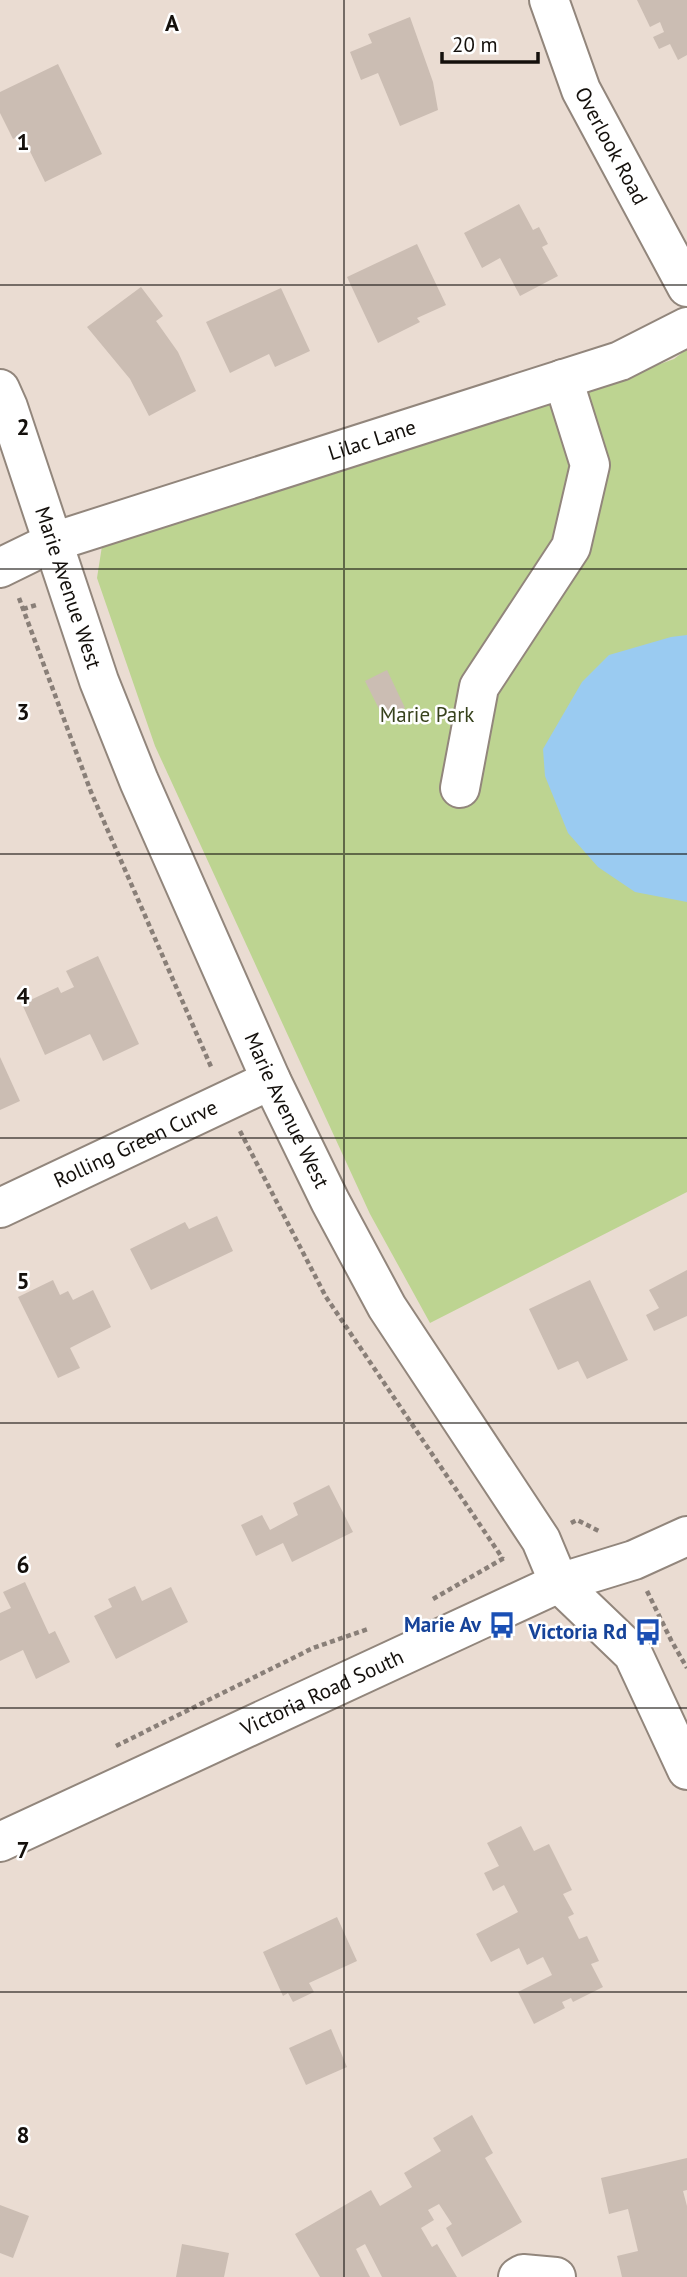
<svg xmlns="http://www.w3.org/2000/svg" width="687" height="2277" viewBox="0 0 687 2277" font-family="'PT Sans',sans-serif">
  <style>
    .green { fill: #bdd491 }
    .water { fill: #9acbf1 }
    .building { fill: #cbbdb3 }
    .lines { fill: none; stroke-linecap: round; stroke-linejoin: round }
    .minor-casing { stroke: #92867c; stroke-width: 42 }
    .path { stroke: #897f78; stroke-width: 4.5; stroke-dasharray: 5 3.5; stroke-linecap: butt }
    .minor { stroke: #fff; stroke-width: 38 }
    .grid { fill: none; stroke: #14100c; stroke-width: 2; stroke-opacity: 0.55 }
    .labels { text-anchor: middle; stroke-width: 5; stroke-linejoin: round; paint-order: stroke }
    .street-label { font-size: 21px; fill: #14100c; stroke: #fff }
    .park-label { font-size: 21px; fill: #38431d; stroke: #fff }
    .transit-label { font-size: 21px; font-weight: bold; fill: #164399; stroke: #fff; text-anchor: end }
    .grid-label { font-size: 23px; text-anchor: middle; font-weight: bold; fill: #14100c; stroke: #fff; stroke-width: 5; stroke-linejoin: round; paint-order: stroke }
  </style>
  <rect width="100%" height="100%" fill="#eadcd2"/>
  <polygon class="green" points="687,349 687,1192 430,1323 370,1214 155,746 97,578 102,546 535,409 674,359"/>
  <polygon class="water" points="687,635 687,902 635,892 598,867 568,833 545,776 543,749 582,682 609,655 671,637"/>
  <g class="building">
    <polygon points="637,0 687,0 687,55 678,60 670,44 659,49 653,37 664,32 660,22 650,27"/>
    <polygon points="410,17 433,82 438,110 400,126 378,73 361,80 350,52 372,43 368,34"/>
    <polygon points="58,64 102,154 45,182 22,135 13,139 0,113 0,92"/>
    <polygon points="519,204 533,230 539,227 548,244 542,247 558,276 520,296 500,258 482,268 464,233"/>
    <polygon points="417,244 446,305 417,318 420,322 378,343 347,277"/>
    <polygon points="141,287 163,316 156,321 178,352 196,391 149,416 130,379 87,327"/>
    <polygon points="281,288 310,351 275,367 269,354 230,373 206,322"/>
    <polygon points="387,670 405,708 384,719 365,681"/>
    <polygon points="98,956 139,1044 103,1061 90,1034 45,1055 22,1004 58,987 61,993 74,987 66,971"/>
    <polygon points="0,1057 20,1101 0,1110"/>
    <polygon points="217,1216 233,1251 151,1290 130,1249 185,1222 189,1229"/>
    <polygon points="687,1270 687,1316 654,1331 646,1315 659,1308 649,1290"/>
    <polygon points="53,1280 60,1295 68,1291 73,1300 93,1290 111,1327 70,1348 80,1368 58,1378 18,1297"/>
    <polygon points="590,1280 628,1360 587,1379 578,1361 558,1370 529,1309"/>
    <polygon points="329,1485 353,1532 292,1562 283,1543 256,1556 241,1525 262,1515 270,1530 298,1515 293,1503"/>
    <polygon points="25,1582 49,1634 55,1631 70,1662 36,1679 23,1650 0,1661 0,1613 11,1608 3,1592"/>
    <polygon points="135,1586 142,1601 171,1587 188,1622 116,1659 94,1616 112,1607 108,1599"/>
    <polygon points="521,1826 534,1851 549,1844 572,1890 563,1894 574,1914 568,1917 579,1939 587,1936 599,1961 591,1964 603,1987 573,2002 571,1998 562,2002 565,2008 534,2024 518,1992 552,1975 543,1957 527,1965 519,1948 491,1962 476,1934 518,1912 504,1885 493,1891 484,1873 499,1866 487,1843"/>
    <polygon points="337,1917 357,1961 309,1983 314,1992 293,2002 288,1993 283,1996 263,1952"/>
    <polygon points="331,2029 347,2067 306,2085 289,2048"/>
    <polygon points="472,2115 493,2153 485,2158 522,2222 462,2257 446,2228 452,2224 439,2204 428,2210 434,2220 421,2228 432,2247 437,2244 457,2277 382,2277 365,2244 356,2249 370,2277 320,2277 295,2234 371,2190 380,2206 412,2187 404,2173 441,2151 433,2138"/>
    <polygon points="687,2158 687,2190 683,2191 687,2206 687,2277 622,2277 617,2256 638,2251 628,2209 609,2214 601,2178"/>
    <polygon points="0,2205 29,2216 13,2258 0,2253"/>
    <polygon points="182,2244 229,2253 224,2277 176,2277"/>
  </g>
  <g class="lines">
    <defs>
      <g id="minor">
        <path id="s1" d="M549,0L581,90L687,287"/>
        <path id="s2" d="M0,389L8,407L99,681L139,781L271,1080L330,1201L387,1307L541,1540L559,1583L633,1654L687,1770"/>
        <path id="s3" d="M0,568L53,542L620,361L687,327"/>
        <polyline points="460,788 479,687 571,547 590,465 563,379"/>
        <path id="s4" d="M0,1208L271,1080"/>
        <path id="s5" d="M0,1842L559,1583L634,1560L687,1536"/>
        <polyline points="518,2277 523,2274 556,2277"/>
      </g>
    </defs>
    <use href="#minor" class="minor-casing"/>
    <g class="path">
      <polyline points="19,598 91,792 212,1069"/>
      <polyline points="23,609 36,605"/>
      <polyline points="240,1131 326,1297 503,1559"/>
      <polyline points="571,1523 577,1520 601,1532"/>
      <polyline points="647,1591 671,1640 687,1668"/>
      <polyline points="433,1599 504,1558"/>
      <polyline points="116,1746 313,1648 368,1629"/>
    </g>
    <use href="#minor" class="minor"/>
  </g>
  <path class="grid" d="M344,0V2277M0,285H687M0,569H687M0,854H687M0,1138H687M0,1423H687M0,1708H687M0,1992H687"/>
  <defs>
    <symbol id="bus-bare" viewBox="-9 -9 18 18"><path d="M-5-6H5V4H4V6H2V4H-2V6H-4V4H-5ZM-3.5-4V0h7V-4ZM-3.5 1.2v1.5H-2V1.2ZM2 1.2v1.5H3.5V1.2Z" fill="#1a4fb4" stroke="#fff" stroke-width="2.5" paint-order="stroke"/></symbol>
  </defs>
  <g fill-rule="evenodd">
    <use href="#bus-bare" x="483" y="1606" width="38" height="38"/>
    <use href="#bus-bare" x="629" y="1613" width="38" height="38"/>
  </g>
  <g class="labels">
    <g class="street-label">
      <text dy="7" stroke="none"><textPath href="#s1" startOffset="159">Overlook Road</textPath></text>
      <text dy="7" stroke="none"><textPath href="#s3" startOffset="394">Lilac Lane</textPath></text>
      <text dy="7" stroke="none"><textPath href="#s2" startOffset="210">Marie Avenue West</textPath></text>
      <text dy="7" stroke="none"><textPath href="#s2" startOffset="777">Marie Avenue West</textPath></text>
      <text dy="7" stroke="none"><textPath href="#s4" startOffset="150">Rolling Green Curve</textPath></text>
      <text dy="7" stroke="none"><textPath href="#s5" startOffset="355">Victoria Road South</textPath></text>
    </g>
    <g class="park-label">
      <text x="427" y="722">Marie Park</text>
    </g>
    <g class="transit-label">
      <text x="481" y="1632">Marie Av</text>
      <text x="627" y="1639">Victoria Rd</text>
    </g>
  </g>
  <g class="grid-label">
    <text x="172" y="31">A</text>
    <text x="23" y="150">1</text>
    <text x="23" y="435">2</text>
    <text x="23" y="720">3</text>
    <text x="23" y="1004">4</text>
    <text x="23" y="1289">5</text>
    <text x="23" y="1573">6</text>
    <text x="23" y="1858">7</text>
    <text x="23" y="2143">8</text>
  </g>
  <path d="M442 52v10h96v-10" fill="none" stroke="#14100c" stroke-width="3.5"/>
  <text x="452" y="52" font-size="21" fill="#14100c" stroke="#ffffff" stroke-width="5" paint-order="stroke">20 m</text>
</svg>
